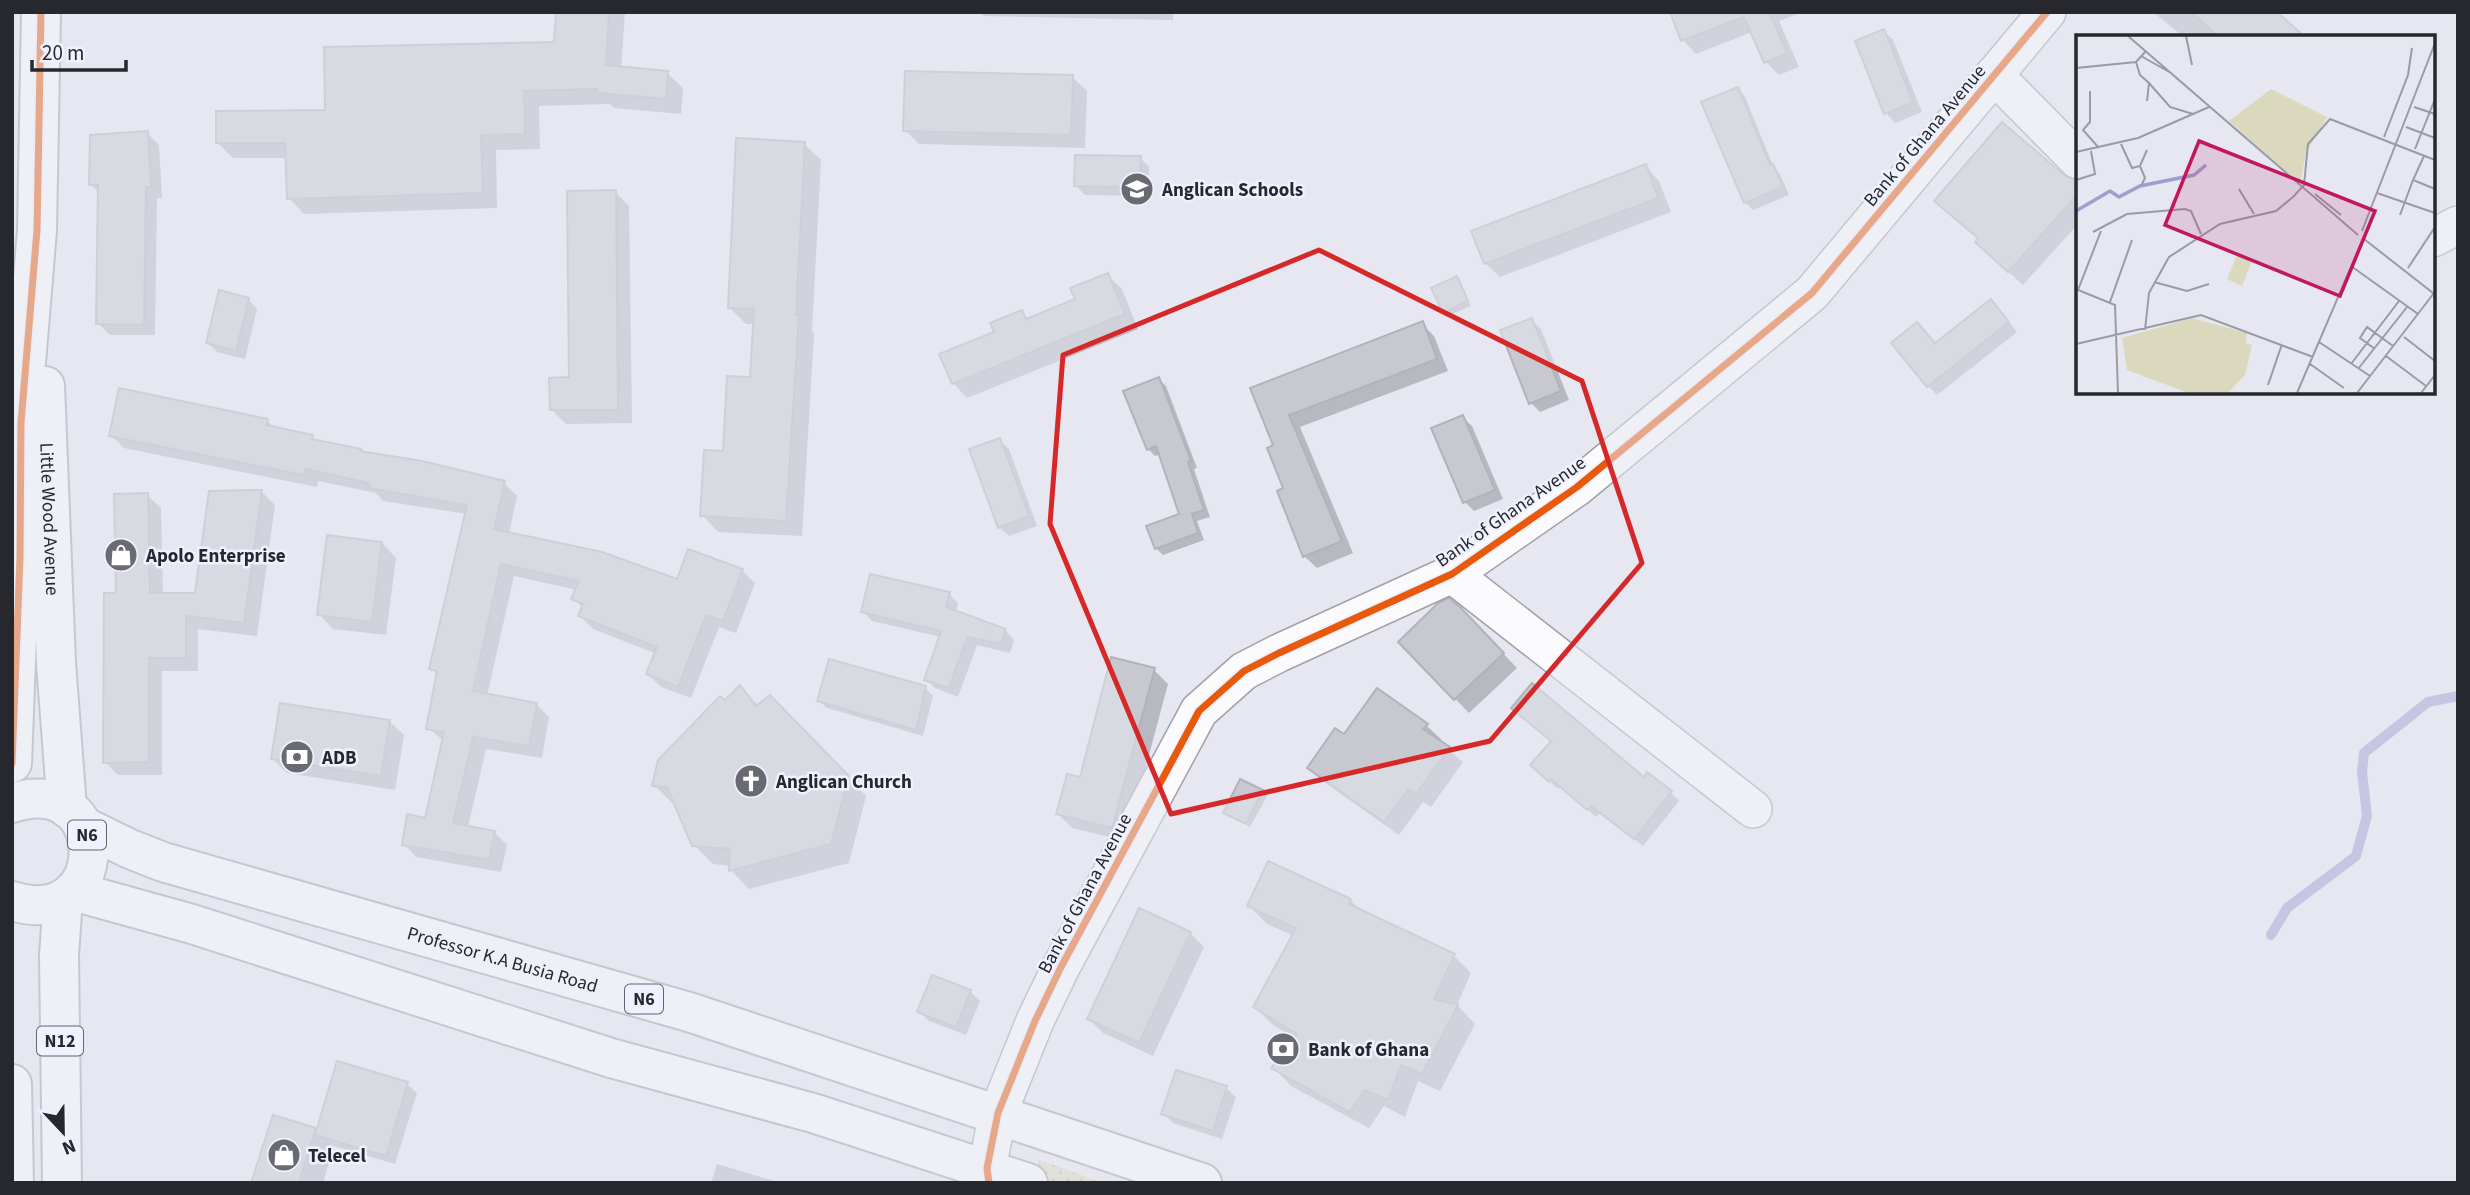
<svg xmlns="http://www.w3.org/2000/svg" width="2470" height="1195" viewBox="0 0 2470 1195" font-family="'Source Sans 3',sans-serif">
  <style>
    .grass { fill: url(#grass-dots) }
    .shadow { fill: #0003 }
    .lines { fill: none; stroke-linecap: round; stroke-linejoin: round }
    .stream { stroke: #9f9ed1; stroke-width: 10 }
    .building { fill: #c8c9d0; stroke: #b2b3ba; stroke-width: 2 }
    .minor-casing { stroke: #a0a1a8; stroke-width: 40 }
    .tertiary-casing { stroke: #a0a1a8; stroke-width: 42 }
    .primary-casing { stroke: #a0a1a8; stroke-width: 42 }
    .trunk-casing { stroke: #a0a1a8; stroke-width: 42 }
    .minor { stroke: #fbfbfd; stroke-width: 37 }
    .tertiary { stroke: #fbfbfd; stroke-width: 38 }
    .primary { stroke: #fbfbfd; stroke-width: 38 }
    .trunk { stroke: #fbfbfd; stroke-width: 38 }
    .cycleway-casing { stroke: #f0f1ff; stroke-width: 11 }
    .cycleway { stroke: #e8590c; stroke-width: 7 }
    .marked { fill: none; stroke: #d62828; stroke-width: 5; stroke-linejoin: round }
    .labels { text-anchor: middle; stroke-width: 5; stroke-linejoin: round; paint-order: stroke }
    .shield { fill: #f0f1ff; stroke: #63646d; stroke-width: 2 }
    .shield-label { font-size: 18px; font-weight: bold; fill: #27282e }
    .street-label { font-size: 19px; fill: #27282e; stroke: #f0f1ff }
    .poi-label { font-size: 19px; font-weight: bold; fill: #27282e; stroke: #f0f1ff; text-anchor: start }
    .inset-river { fill: none; stroke: #9f9ed1; stroke-width: 3.5 }
    .inset-road { fill: none; stroke: #9a9ba3; stroke-width: 2 }
    .view { fill: #c2185b; fill-opacity: 0.15; stroke: #c2185b; stroke-width: 3.5 }
    .inset-edge { fill: none; stroke: #27282e; stroke-width: 3.5 }
  </style>
  <defs>
    <pattern id="grass-dots" width="8" height="8" patternUnits="userSpaceOnUse" patternTransform="scale(1.75)"><rect width="8" height="8" fill="#dbd9bd"/><path d="M2 2h.1M6 6h.1" fill="none" stroke="#bcbaa3" stroke-width="1.8" stroke-linecap="round"/></pattern>
  </defs>
  <rect width="100%" height="100%" fill="#e6e7f1"/>
  <polygon class="grass" points="1037,1159 1104,1183 1042,1183"/>
  <g class="shadow">
    <polygon points="558,12 625,12 621,69 667,73 683,88 681,114 614,108 610,104 539,106 540,149 496,150 497,208 304,214 289,198 287,158 233,158 218,143 556,43"/>
    <polygon points="979,12 1173,12 1173,20 984,16"/>
    <polygon points="1672,12 1803,12 1779,21 1799,67 1779,75 1766,62 1752,32 1696,54 1683,40"/>
    <polygon points="2153,12 2274,12 2301,37 2184,37"/>
    <polygon points="1884,31 1893,40 1922,112 1895,123 1886,113"/>
    <polygon points="1072,77 1087,91 1085,148 919,144 905,130"/>
    <polygon points="1738,89 1745,97 1774,168 1780,174 1789,195 1753,210 1745,202"/>
    <polygon points="147,133 159,145 162,198 157,198 155,335 110,335 98,323 99,193 91,185"/>
    <polygon points="804,144 821,160 812,331 814,333 802,536 718,532 702,515 752,379 755,324 746,324 729,307"/>
    <polygon points="1140,158 1149,167 1148,196 1085,195 1076,186"/>
    <polygon points="1645,166 1659,181 1671,212 1500,277 1485,263"/>
    <polygon points="2062,176 2078,183 2078,224 2023,285 1991,256"/>
    <polygon points="615,192 629,206 632,423 566,424 552,410 570,379"/>
    <polygon points="1107,275 1122,289 1138,329 967,398 953,383 1021,312 1029,320 1077,300"/>
    <polygon points="1457,278 1471,306 1448,316 1444,312"/>
    <polygon points="248,299 257,309 245,359 217,352 208,343"/>
    <polygon points="2000,310 2017,332 1937,395 1928,386 1936,345"/>
    <polygon points="1531,320 1541,329 1569,400 1540,412 1531,403"/>
    <polygon points="1422,324 1434,336 1448,371 1300,427 1353,553 1317,568 1304,556 1275,446 1253,389"/>
    <polygon points="1159,379 1166,386 1197,468 1194,469 1210,517 1197,521 1204,540 1163,555 1156,548 1182,515 1160,454 1155,456 1148,449"/>
    <polygon points="1462,417 1472,426 1503,499 1474,511 1465,502"/>
    <polygon points="267,420 275,429 312,437 317,442 504,483 517,496 509,534 678,582 742,571 755,583 736,633 719,627 691,698 661,687 648,674 657,654 593,629 580,616 583,608 574,599 577,590 514,576 487,696 536,704 549,717 542,758 486,749 468,827 494,832 507,845 501,872 416,857 404,844 427,820 444,741 428,728 438,675 431,669 467,514 383,501 376,493 318,481 317,487 124,448 111,435"/>
    <polygon points="999,440 1009,449 1037,526 1009,536 999,527"/>
    <polygon points="261,491 275,505 257,636 198,629 198,671 162,671 162,775 118,775 105,762 117,595 147,495 161,508 163,595 197,595"/>
    <polygon points="382,543 396,558 386,635 333,629 319,614"/>
    <polygon points="949,594 958,603 956,612 1005,630 1014,640 1010,653 977,645 958,697 935,688 926,679 941,637 872,621 863,611"/>
    <polygon points="1475,624 1517,668 1469,713 1401,642"/>
    <polygon points="1154,670 1168,684 1126,841 1072,828 1058,814"/>
    <polygon points="740,687 759,706 770,698 866,796 849,863 749,889 731,870 731,866 713,864 694,845 676,804 673,804 654,785"/>
    <polygon points="925,688 933,696 923,736 827,708 818,700"/>
    <polygon points="1377,690 1427,726 1441,739 1439,742 1463,762 1431,807 1423,802 1399,835 1324,782 1310,767 1344,736"/>
    <polygon points="389,721 404,735 395,790 287,773 273,759"/>
    <polygon points="1553,742 1644,779 1670,792 1679,801 1643,846 1600,813 1596,817 1561,786 1558,789 1541,773"/>
    <polygon points="1241,781 1267,796 1250,827 1225,813"/>
    <polygon points="1350,900 1363,913 1454,956 1471,973 1457,1005 1475,1024 1440,1091 1418,1081 1405,1117 1384,1106 1369,1128 1291,1086 1274,1068 1296,1039 1273,1025 1255,1007 1294,936 1267,924 1249,906"/>
    <polygon points="1190,933 1204,947 1153,1056 1103,1033 1089,1019"/>
    <polygon points="933,977 970,991 980,1001 966,1035 929,1021 919,1011"/>
    <polygon points="407,1084 417,1093 395,1164 334,1146 323,1183 253,1183 315,1129 318,1132"/>
    <polygon points="1226,1088 1236,1097 1222,1139 1173,1123 1163,1113"/>
    <polygon points="717,1164 781,1183 711,1183"/>
  </g>
  <g class="lines">
    <polyline class="stream" points="2271,935 2287,908 2356,856 2367,816 2362,772 2364,753 2428,702 2458,696"/>
  </g>
  <g class="building">
    <polygon points="556,12 609,12 606,65 668,71 666,99 597,93 597,89 524,91 525,134 481,135 483,193 287,199 285,143 216,143 216,111 325,110 324,47 554,42"/>
    <polygon points="1670,12 1769,12 1787,53 1764,63 1744,17 1681,41"/>
    <polygon points="2191,12 2277,12 2305,37 2219,37"/>
    <polygon points="1884,29 1913,103 1884,114 1855,41"/>
    <polygon points="905,71 1073,75 1071,135 903,131"/>
    <polygon points="1738,87 1770,165 1773,164 1783,187 1744,203 1701,102"/>
    <polygon points="2002,122 2064,175 2078,181 2078,194 2008,272 1975,242 1978,238 1934,201"/>
    <polygon points="148,131 151,187 146,187 144,325 96,324 98,185 89,185 90,135"/>
    <polygon points="736,138 805,142 796,315 799,315 786,521 700,516 704,450 723,451 727,376 750,377 754,309 728,308"/>
    <polygon points="1075,155 1141,156 1139,188 1074,186"/>
    <polygon points="1646,164 1658,198 1484,264 1471,231"/>
    <polygon points="616,190 618,410 550,410 549,378 569,377 567,191"/>
    <polygon points="1108,273 1125,314 952,384 939,354 994,332 990,323 1022,310 1026,319 1075,299 1070,288"/>
    <polygon points="1457,276 1468,301 1443,313 1431,288"/>
    <polygon points="219,290 249,298 236,351 206,343"/>
    <polygon points="1991,299 2009,322 1927,387 1891,343 1917,322 1935,343"/>
    <polygon points="1532,318 1561,391 1529,404 1500,330"/>
    <polygon points="1423,321 1437,359 1289,415 1342,541 1303,557 1277,491 1283,488 1267,448 1273,445 1250,388"/>
    <polygon points="1159,377 1191,461 1188,462 1204,510 1192,514 1198,533 1155,549 1146,526 1179,514 1156,446 1147,450 1123,391"/>
    <polygon points="119,388 268,419 266,425 313,435 312,439 361,449 360,451 422,461 505,481 494,529 602,552 677,579 688,549 743,569 723,621 706,615 678,687 646,674 657,647 578,616 583,604 571,599 579,581 501,564 473,691 537,703 529,746 473,737 453,823 495,831 489,860 402,845 407,814 425,818 444,732 426,729 437,671 429,669 467,505 368,488 369,483 306,469 304,475 109,436"/>
    <polygon points="1463,415 1495,490 1463,503 1431,428"/>
    <polygon points="1000,438 1029,516 998,528 969,449"/>
    <polygon points="262,490 244,623 186,616 186,658 149,658 149,762 103,763 104,593 116,593 114,494 148,493 150,593 195,593 209,491"/>
    <polygon points="327,535 382,542 372,622 317,615"/>
    <polygon points="870,574 950,592 946,607 1006,629 1001,644 967,637 949,688 924,680 941,631 861,612"/>
    <polygon points="1449,598 1461,608 1504,653 1454,700 1398,642 1438,603"/>
    <polygon points="1111,657 1155,668 1112,828 1056,814 1067,774 1080,777"/>
    <polygon points="829,659 926,686 916,730 817,701"/>
    <polygon points="1532,683 1644,777 1647,772 1672,791 1634,839 1591,806 1587,810 1551,779 1549,782 1530,765 1551,741 1511,708"/>
    <polygon points="740,685 756,706 770,695 849,776 831,844 729,871 730,849 692,846 667,787 652,786 658,760 720,696 725,700"/>
    <polygon points="1377,688 1428,724 1423,729 1450,747 1416,794 1408,789 1384,822 1307,768 1335,728 1344,734"/>
    <polygon points="280,703 390,720 381,776 271,759"/>
    <polygon points="1240,779 1263,790 1246,824 1223,813"/>
    <polygon points="1268,861 1351,899 1349,904 1455,954 1434,999 1458,1005 1422,1074 1401,1065 1388,1100 1365,1090 1350,1112 1271,1068 1297,1034 1253,1007 1296,928 1247,906"/>
    <polygon points="1139,908 1191,932 1139,1043 1087,1019"/>
    <polygon points="932,975 971,990 956,1027 917,1012"/>
    <polygon points="337,1061 408,1082 386,1156 315,1135"/>
    <polygon points="1176,1070 1227,1086 1213,1131 1161,1114"/>
    <polygon points="273,1115 316,1128 299,1183 251,1183"/>
  </g>
  <g class="lines">
    <defs>
      <g id="minor">
        <polyline points="1994,75 2078,160"/>
        <polyline points="2433,238 2458,225"/>
        <polyline points="1452,574 1753,809"/>
        <polyline points="989,1183 987,1168 998,1113 1035,1021 1061,967 1199,711 1244,671 1279,653 1452,574 1577,487 1812,293 2047,12"/>
      </g>
      <g id="tertiary">
        <path id="s1" d="M45,386L56,663L67,808"/>
        <polyline points="12,763 20,558 21,423 37,230 41,12"/>
      </g>
      <g id="primary">
        <path id="s2" d="M83,826L130,849L163,862L689,1012L1202,1183"/>
        <polyline points="73,891 192,924 611,1058 813,1113 1028,1183"/>
      </g>
      <g id="trunk">
        <path d="M12,803C114,770 114,933 12,901"/>
        <polyline points="12,1084 14,1183"/>
        <polyline points="62,1183 59,955 63,899"/>
      </g>
    </defs>
    <use href="#minor" class="minor-casing"/>
    <use href="#tertiary" class="tertiary-casing"/>
    <use href="#primary" class="primary-casing"/>
    <use href="#trunk" class="trunk-casing"/>
    <use href="#minor" class="minor"/>
    <use href="#tertiary" class="tertiary"/>
    <use href="#primary" class="primary"/>
    <use href="#trunk" class="trunk"/>
    <defs>
      <g id="cycleway">
        <polyline points="12,763 20,558 21,423 37,230 41,12"/>
        <polyline points="989,1183 987,1168 998,1113 1035,1021 1061,967 1199,711 1244,671 1279,653 1452,574 1577,487 1812,293 2047,12"/>
      </g>
    </defs>
    <use href="#cycleway" class="cycleway-casing"/>
    <use href="#cycleway" class="cycleway"/>
  </g>
  <path d="M0 0H2470V1195H0ZM1319,250L1582,381L1642,563L1490,741L1171,814L1050,524L1063,355Z" fill="#e6e7f1" fill-opacity=".55" fill-rule="evenodd"/>
  <path class="marked" d="M1319,250L1582,381L1642,563L1490,741L1171,814L1050,524L1063,355Z"/>
  <defs>
    <symbol id="school-disc" viewBox="-11 -11 22 22"><circle r="9.5" fill="#6a6b72" stroke="#f0f1ff"/><path d="M0-5L7-2L0 1L-7-2ZM-4 1L0 2.5L4 1V4Q0 6-4 4Z" fill="#fff"/></symbol>
    <symbol id="shop-disc" viewBox="-11 -11 22 22"><circle r="9.5" fill="#6a6b72" stroke="#f0f1ff"/><path d="M-5-2.5h2.3a2.7 3.5 0 0 1 5.4 0H5L5.5 6h-11ZM-1.5-2.5h3a1.5 2.3 0 0 0-3 0Z" fill="#fff"/></symbol>
    <symbol id="bank-disc" viewBox="-11 -11 22 22"><circle r="9.5" fill="#6a6b72" stroke="#f0f1ff"/><path d="M-6-4H6V4H-6ZM0-2.3a2.3 2.3 0 1 0 0 4.6a2.3 2.3 0 1 0 0-4.6Z" fill="#fff"/></symbol>
    <symbol id="church-disc" viewBox="-11 -11 22 22"><circle r="9.5" fill="#6a6b72" stroke="#f0f1ff"/><path d="M-1.2-6h2.4v3.5h3.3v2.4h-3.3V6h-2.4V-.1h-3.3v-2.4h3.3Z" fill="#fff"/></symbol>
  </defs>
  <g fill-rule="evenodd">
    <use href="#school-disc" x="1118" y="170" width="38" height="38"/>
    <use href="#shop-disc" x="102" y="536" width="38" height="38"/>
    <use href="#bank-disc" x="278" y="738" width="38" height="38"/>
    <use href="#church-disc" x="732" y="762" width="38" height="38"/>
    <use href="#bank-disc" x="1264" y="1030" width="38" height="38"/>
    <use href="#shop-disc" x="265" y="1136" width="38" height="38"/>
  </g>
  <g class="labels">
    <g class="shield">
      <rect x="68" y="820.5" width="38" height="29" rx="5"/>
      <rect x="625" y="984.5" width="38" height="29" rx="5"/>
      <rect x="37" y="1026.5" width="46" height="29" rx="5"/>
    </g>
    <g class="shield-label">
      <text x="87" y="841">N6</text>
      <text x="644" y="1005">N6</text>
      <text x="60" y="1047">N12</text>
    </g>
    <g class="street-label">
      <text transform="translate(1924 135) rotate(-50)" y="7">Bank of Ghana Avenue</text>
      <text transform="translate(1510 511) rotate(-35)" y="7">Bank of Ghana Avenue</text>
      <text dy="7" stroke="none"><textPath href="#s1" startOffset="133">Little Wood Avenue</textPath></text>
      <text transform="translate(1084 893) rotate(-62)" y="7">Bank of Ghana Avenue</text>
      <text dy="7" stroke="none"><textPath href="#s2" startOffset="441">Professor K.A Busia Road</textPath></text>
    </g>
    <g class="poi-label">
      <text x="1162" y="196">Anglican Schools</text>
      <text x="146" y="562">Apolo Enterprise</text>
      <text x="322" y="764">ADB</text>
      <text x="776" y="788">Anglican Church</text>
      <text x="1308" y="1056">Bank of Ghana</text>
      <text x="308" y="1162">Telecel</text>
    </g>
  </g>
  <g transform="translate(2076 35)">
    <rect width="359" height="359" fill="#e6e7f1"/>
    <path d="M195,54L251,82L230,118L224,149L153,86Z" fill="#dbd9bd"/>
    <path d="M116,283L171,298L170,308L176,310L169,340L152,358H113L51,335L46,303Z" fill="#dbd9bd"/>
    <path d="M161,220L176,226L166,251L151,244Z" fill="#dbd9bd"/>
    <path class="inset-river" d="M0,176L34,156L43,162L64,151L118,140L130,130"/>
    <path class="inset-road" d="M52,1L282,200M110,1L116,30M65,21L95,38M60,27L64,40L73,48L71,66M0,33L60,27L70,16M73,48L94,72L117,79M14,56V87L7,95L23,113M338,72L359,79M330,92L359,103M308,102L332,40L336,13M45,109L56,133L64,131L71,115M339,114L359,64M0,117L62,103L133,72M348,121L337,145L359,154M64,131L69,143L65,151M0,145L19,139L15,116M163,154L178,179M301,158L359,178M239,159L265,180M324,180L337,145M25,196L2,255L39,270L42,358M286,196L359,8M17,197L51,179L109,174L115,176L125,199M288,204L357,258M275,231L342,279M332,233L359,192M78,247L111,256L133,249M34,267L56,205M69,295L73,258L93,222L144,189L200,176L217,162L228,150L232,109L254,84L359,125M328,302L359,326M243,307L294,341M0,309L125,280L237,322M299,314L284,303L291,292L317,311M310,321L350,351M234,329L268,353M275,329L323,266M282,334L331,272M192,350L206,309M221,358L287,204M281,358L358,258M345,358L359,340"/>
    <path class="view" d="M123,106L299,176L264,261L89,190Z"/>
    <rect width="359" height="359" class="inset-edge"/>
  </g>
  <rect width="2470" height="1195" fill="none" stroke="#27282e" stroke-width="28"/>
  <g transform="translate(63 1132) rotate(158)" stroke="#f0f1ff" stroke-width="5" paint-order="stroke">
  <path d="M0-5L12 26L0 18L-12 26Z" fill="#27282e"/>
  <text y="-10" font-size="19" font-weight="bold" text-anchor="middle" fill="#27282e">N</text>
  </g>
  <path d="M32 60v10h94v-10" fill="none" stroke="#27282e" stroke-width="3.5"/>
  <text x="42" y="60" font-size="21" fill="#27282e" stroke="#f0f1ff" stroke-width="5" paint-order="stroke">20 m</text>
</svg>
